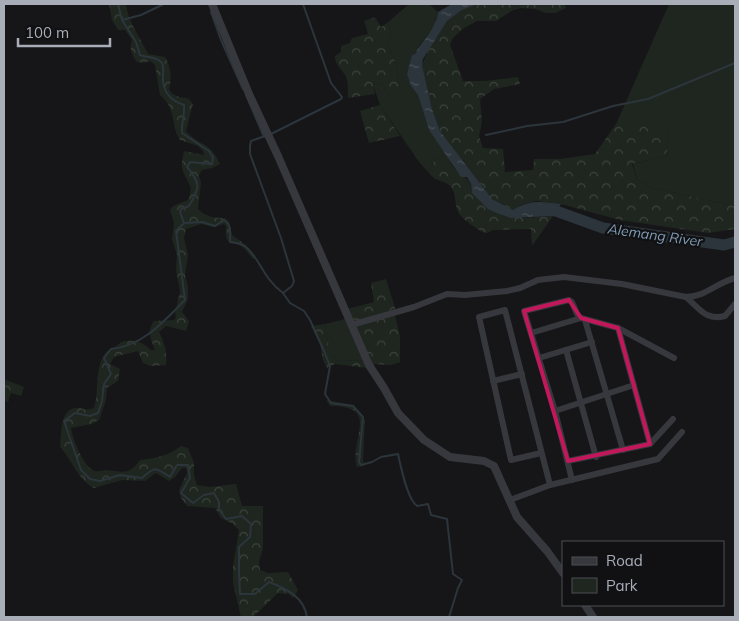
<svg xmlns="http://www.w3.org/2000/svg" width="739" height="621" viewBox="0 0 739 621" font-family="Mulish,sans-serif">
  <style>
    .green { fill: #1e261f }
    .forest { fill: url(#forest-crowns) }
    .water { fill: url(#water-ripples) }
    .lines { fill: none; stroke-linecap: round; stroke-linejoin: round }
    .stream { stroke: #2c353c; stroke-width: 2 }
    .river { stroke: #2c353c; stroke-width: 11 }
    .minor { stroke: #37383d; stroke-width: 6 }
    .tertiary { stroke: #37383d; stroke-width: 8 }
    .marked { fill: none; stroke: #c2185b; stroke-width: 4; stroke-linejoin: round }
    .labels { text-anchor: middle; stroke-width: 4.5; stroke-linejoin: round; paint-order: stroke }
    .water-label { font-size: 14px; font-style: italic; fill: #7f9bb3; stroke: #111113 }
  </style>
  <defs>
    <pattern id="forest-crowns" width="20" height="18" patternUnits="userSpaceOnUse" patternTransform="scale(1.25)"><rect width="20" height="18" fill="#1e261f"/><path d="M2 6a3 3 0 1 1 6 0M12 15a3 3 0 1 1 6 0" fill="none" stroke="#3c433d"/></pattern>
    <pattern id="water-ripples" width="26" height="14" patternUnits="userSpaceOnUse" patternTransform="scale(1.25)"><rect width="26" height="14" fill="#2c353c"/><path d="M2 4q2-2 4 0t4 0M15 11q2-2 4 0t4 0" fill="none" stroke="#485056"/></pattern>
  </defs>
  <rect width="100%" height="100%" fill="#161618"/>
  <g class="green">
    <path d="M409,4H429L438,12L435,25L421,43L411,60L407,74L411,86L418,95L429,130L446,153C437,158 430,162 429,173L419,162L380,105L373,85L380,82L395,104L401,89L398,78L397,66L387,43C392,35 392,31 387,23Z"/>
    <polygon points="669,4 735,4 735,206 652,188 637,180 633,164 667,156 669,132 617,122"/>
    <polygon points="345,319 364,360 338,361 329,350 325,324"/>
  </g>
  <g class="forest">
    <path d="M109,4H126C128,22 140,37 148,54L165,57C171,66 172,78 169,89C174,98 179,96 189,99L193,104L186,131C199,146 210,141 220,164L212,168L202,170L199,175L201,183L198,209C206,217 214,218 225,218L229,222L232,235L246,245L255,257L253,259C249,255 246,249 241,246C227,240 225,244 226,226L224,224L214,227L201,224L186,229L184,238L188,255L185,275L188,286V299L182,312L189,321L186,331L166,326L159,332C165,344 167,352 166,365L151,366L143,363L138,351L114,357L110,364L120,369L118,381L107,388L106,400L99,420L92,424L71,428C72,438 84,468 95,471C98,472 103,470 106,470C123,472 130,475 140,460C156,458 168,456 181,446L188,448L194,463V475L197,485L209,487L236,484L242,506H263V549L259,561L260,570L268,573L288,572L298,590L293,598L289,594L278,593L253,617H241L233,583V566L239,530L233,524L221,518L215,508L187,506L181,498L179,490L187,473L186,468H182L175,477L169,481L156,473L145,481L122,480L94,488C77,479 73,461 60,447C62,435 59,411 75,408C83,407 83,412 94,408C99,392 95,369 104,355C107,350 112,349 116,346C120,343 122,341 126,341C137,340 143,343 151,350H155C151,338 146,333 154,321L174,320L176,318L175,314L180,291L176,270L177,255L172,239L174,223L170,210L173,206L188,200C195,184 186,183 182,168C181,164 183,157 184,151L204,155L203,151L198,146L180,140C169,122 178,111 160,95L155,65L150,61L144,63L137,62C131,54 129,49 132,40L125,30H118L112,20Z"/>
    <polygon points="478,4 564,4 566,8 555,13 546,13 535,9 521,8 511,11 496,21 477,21 464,28 453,38 450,45 463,81 485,81 518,77 520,84 494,89 480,99 482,122 479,136 483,148 503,149 505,172 533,170 534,159 560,159 595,154 618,121 669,132 667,156 632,164 637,180 652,188 735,206 735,229 708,233 620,220 561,204 535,201 521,205 513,210 492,199 440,131 432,109 422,65 429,49 447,21 462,10"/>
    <path d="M375,17L381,27L387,23C392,31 392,35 387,43L397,66L398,78L401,89L400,100L395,104L380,82L373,85L375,94L348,98C348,91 349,84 346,77C343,69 335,67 335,56L341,52V46L350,43L352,38L368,34L364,21Z"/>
    <polygon points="380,105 400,136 369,143 360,111"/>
    <path d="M446,153C449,159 452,167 457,171C467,180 470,178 472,193L479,199L523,218L553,216L532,246L531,229L493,230L487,233L482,232C475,227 466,222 460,215C453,206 458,193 449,185C441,179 437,183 429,173C430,162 437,158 446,153Z"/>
    <polygon points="386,279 396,311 394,311 400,336 400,362 391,365 371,364 347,309 374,302 371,283"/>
    <path d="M325,324C328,338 327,351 338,361L364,360L367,368L335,364L327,368L323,360L320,344L311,326Z"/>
    <polygon points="4,379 24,387 21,396 11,393 8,402 4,400"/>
    <path d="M326,400L353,405L365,420L363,459L364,466L357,467C349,438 382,406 330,406Z"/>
  </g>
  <path class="water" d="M452,4H478L462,10L447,21L423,59L422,65L432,109L440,131L492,199L513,210C531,199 541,202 561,204L553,216L511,218L497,213L488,209L472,193L471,184L467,177H461L429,130L418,95L411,86L407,74L412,55L415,54C422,40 437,28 438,12Z"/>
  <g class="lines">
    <g class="stream">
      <path d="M118,4L122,20L136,42L140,55C147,58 157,56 162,63C164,67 163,71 163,75C162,91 169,100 184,105C185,115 181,123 182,133L209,151L213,157L212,164L190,162L187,167C201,183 200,188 189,206L181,209L180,212L184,223L176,231L185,300C163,322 143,346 111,349L104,358L111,374L104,384L102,401L98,413L90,416L75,413L64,421L81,470L90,479L100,481L120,475L142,478C155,466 155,467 170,477L177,465H188L190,478L181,493L193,503L204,495L214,493L219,502V509L226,519L242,516L251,524L250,537L239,547V572L240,594H255L269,582C287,589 304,597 307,617"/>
      <polyline points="211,12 221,40 243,89"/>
      <polyline points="122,20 141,15 164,4"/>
      <polyline points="246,95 264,137"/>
      <polyline points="271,134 341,99 342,97 331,83 303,4"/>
      <polyline points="486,135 527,126 563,122 613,106 648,99 735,63"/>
      <path d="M265,136L251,141L250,146V154L281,238L294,281L292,286L283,293L290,303L304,311L310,320L324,351L330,366L325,394L331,403L353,406L363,417L359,462L361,465L372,462L381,457L398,454C401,467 407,499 417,506L428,504L431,515L447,519L453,574L462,580L458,588L449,617"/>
      <path d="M185,223L202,222L215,226L224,220C232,225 230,233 230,242C237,243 244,244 248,249C262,263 264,279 283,293"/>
    </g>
    <polyline class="river" points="542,210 556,211 603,228 724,245 735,242"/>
    <g class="minor">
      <path d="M686,297C700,309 706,321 725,316L735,304"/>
      <polyline points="585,320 623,450"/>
      <path d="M351,325L414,307L447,294L465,295L507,291L520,288L538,280L564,277L622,284L686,297C705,297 718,282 735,278"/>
      <polyline points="618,328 674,358"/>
      <polyline points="531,333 581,318"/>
      <polyline points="566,350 596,457"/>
      <polyline points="539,358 592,342"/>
      <polyline points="493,381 522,374"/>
      <polyline points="555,411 634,385"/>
      <polyline points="541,453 511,460 479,317 505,310 550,485"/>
      <polyline points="568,461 650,444 673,419"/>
      <polyline points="572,480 555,411 524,311 569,300 572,302 577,314 581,318 618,328 650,444"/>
      <polyline points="510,500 550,485 658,459 682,432"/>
    </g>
    <g class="tertiary">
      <polyline points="212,4 249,94 278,156 369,365 384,388 398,413 424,440 450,457 484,461 494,466 517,517 547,551 563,573"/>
      <polyline points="585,605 593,617"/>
    </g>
  </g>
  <path class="marked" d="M569,300L581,318L618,328L650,444L568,461L524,311Z"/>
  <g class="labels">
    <g class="water-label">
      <text transform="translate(655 235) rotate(8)" y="5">Alemang River</text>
    </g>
  </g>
  <rect width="739" height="621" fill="none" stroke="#a8adb8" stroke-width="10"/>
  <rect x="562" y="541" width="162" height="65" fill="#111113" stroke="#4d4f55"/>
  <rect x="572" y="557" width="25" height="8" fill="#37383d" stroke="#4d4f55"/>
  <text x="606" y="566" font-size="15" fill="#a8adb8">Road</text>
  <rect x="572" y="578" width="25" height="15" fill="#1e261f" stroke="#4d4f55"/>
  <text x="606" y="591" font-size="15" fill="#a8adb8">Park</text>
  <path d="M18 38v8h92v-8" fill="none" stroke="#a8adb8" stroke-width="2.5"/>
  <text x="25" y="38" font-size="15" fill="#a8adb8" stroke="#111113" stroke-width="4" paint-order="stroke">100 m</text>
</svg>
